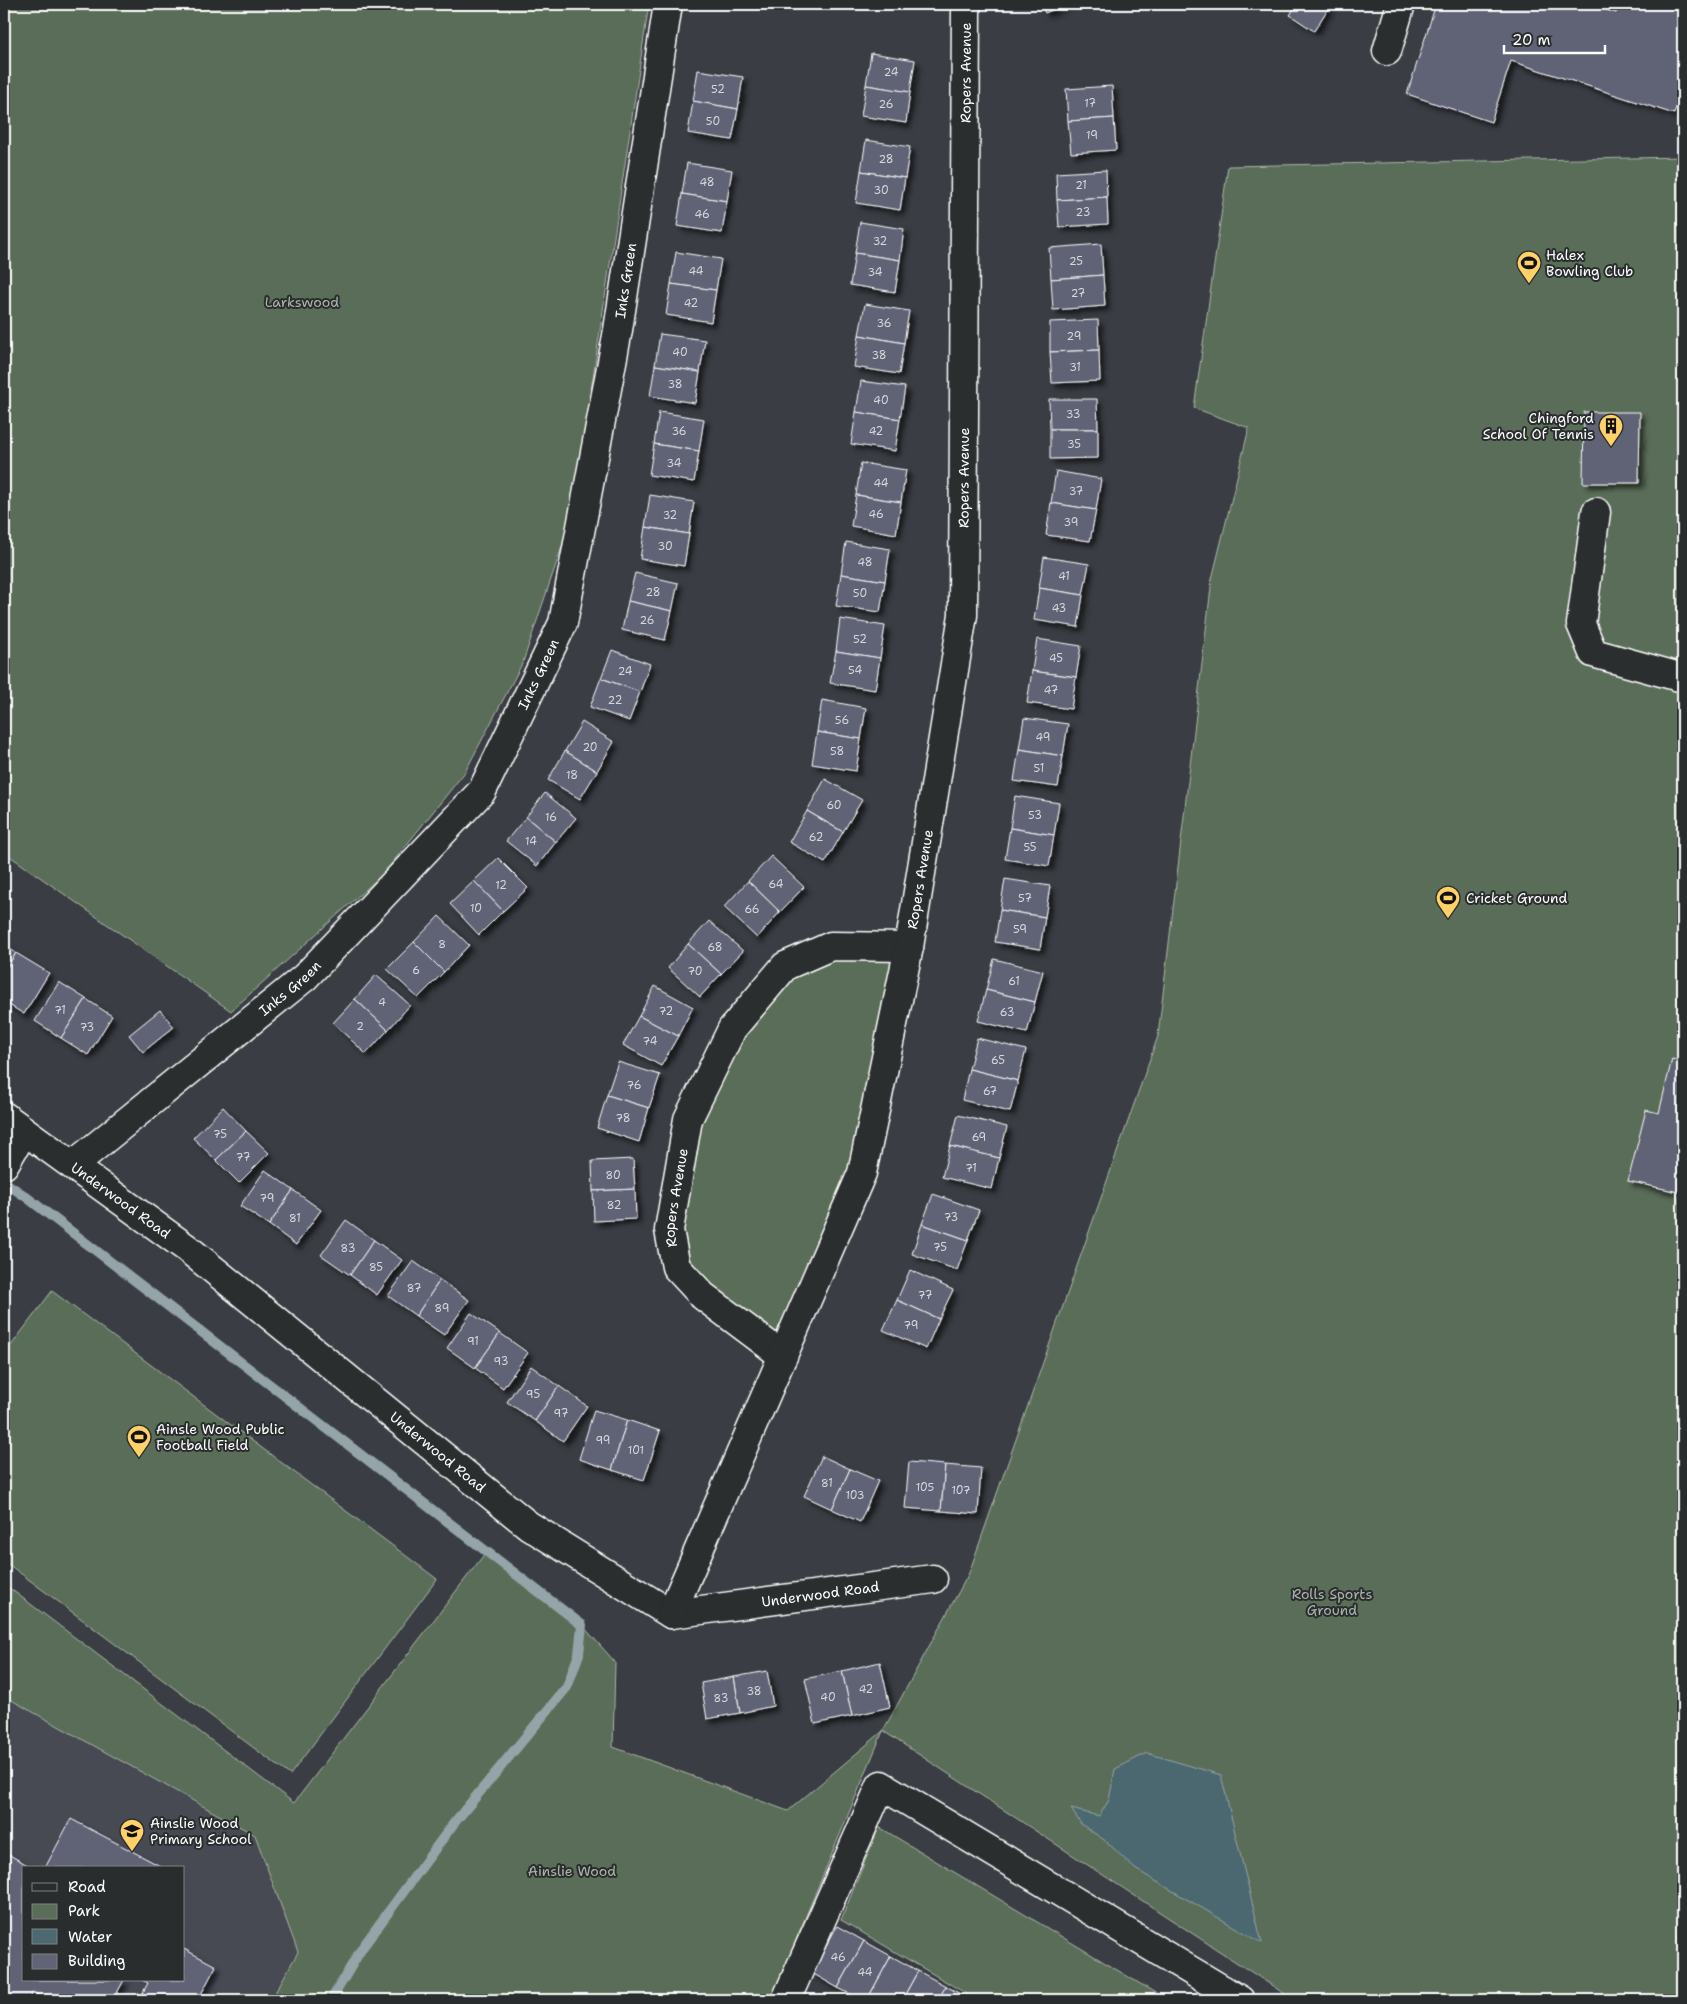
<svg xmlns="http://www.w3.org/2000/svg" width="1687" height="2004" viewBox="0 0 1687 2004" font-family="'Shantell Sans',sans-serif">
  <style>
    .built { fill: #464953; fill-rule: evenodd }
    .green { fill: #5a6d58; stroke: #acb6ac }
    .water { fill: #4c6870; stroke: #94a4a9 }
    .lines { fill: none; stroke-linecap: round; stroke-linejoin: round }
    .stream { stroke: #94a4a9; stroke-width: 10 }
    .building { fill: #616476; stroke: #fff; filter: url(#shadow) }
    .minor-casing { stroke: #fff; stroke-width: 31 }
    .minor { stroke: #2a2d2e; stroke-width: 28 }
    .labels { text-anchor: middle; stroke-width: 4; stroke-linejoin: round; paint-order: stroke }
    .number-label { font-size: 11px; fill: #d8d8dd }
    .street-label { font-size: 14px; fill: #fff; stroke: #2a2d2e }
    .poi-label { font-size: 14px; fill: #fff; stroke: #2a2d2e; text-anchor: start }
    .park-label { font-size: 14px; fill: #acb6ac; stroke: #2a2d2e }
  </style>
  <defs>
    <filter id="shadow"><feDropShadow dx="4.5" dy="4.5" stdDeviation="2.5" flood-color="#0009"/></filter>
  </defs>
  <rect width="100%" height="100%" fill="#3a3e44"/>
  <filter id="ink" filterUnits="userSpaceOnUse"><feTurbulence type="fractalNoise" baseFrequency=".02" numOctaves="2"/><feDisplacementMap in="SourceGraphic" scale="10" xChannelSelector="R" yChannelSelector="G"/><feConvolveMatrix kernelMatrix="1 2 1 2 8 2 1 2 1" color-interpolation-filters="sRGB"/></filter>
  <g filter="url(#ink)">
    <path class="built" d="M4,1696L255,1835L298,1952L271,2000H4ZM24,1868H184V1980H24Z"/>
    <g class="green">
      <polygon points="4,4 649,4 572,517 523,662 465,772 384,873 231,1011 4,852"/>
      <polygon points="1683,157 1683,2000 1294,2000 883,1731 771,2000 271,2000 298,1952 255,1835 4,1696 4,1584 294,1803 486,1552 582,1625 615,1662 613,1747 788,1811 883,1731 969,1573 1158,1036 1212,579 1249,428 1194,408 1228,166"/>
      <polygon points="909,947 862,1173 783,1356 676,1267 688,1119 785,966"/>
      <polygon points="52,1291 437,1579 290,1775 4,1561 4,1355"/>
      <polygon points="879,1827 1167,2000 977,2000 841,1920"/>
    </g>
    <polygon class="water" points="1147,1753 1221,1775 1262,1943 1135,1869 1107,1842 1081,1824 1071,1809 1099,1816 1109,1800 1115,1769"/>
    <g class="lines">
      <polyline class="stream" points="4,1182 25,1196 582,1625 579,1654 567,1687 454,1823 362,1948 331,2000"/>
    </g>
    <g class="building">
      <polygon points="1041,4 1066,4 1045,13"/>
      <polygon points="1297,4 1331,4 1314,31 1290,15"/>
      <polygon points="1436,4 1587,4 1616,13 1619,4 1658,4 1683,12 1683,86 1674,114 1511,61 1491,122 1407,94"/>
      <polygon points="871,53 915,60 910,92 866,85"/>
      <polygon points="698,70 743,77 738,109 693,101"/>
      <polygon points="866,85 910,92 906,123 861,116"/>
      <polygon points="1112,86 1114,118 1068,121 1066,89"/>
      <polygon points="693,101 738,109 732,140 688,133"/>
      <polygon points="1114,118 1116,150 1071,153 1068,121"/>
      <polygon points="866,140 910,147 905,178 861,171"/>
      <polygon points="687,163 732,170 727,201 682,194"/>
      <polygon points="1106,170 1107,197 1057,200 1056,173"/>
      <polygon points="861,171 905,178 900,210 856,203"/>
      <polygon points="682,194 727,201 722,233 677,226"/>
      <polygon points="1107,197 1108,224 1059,227 1057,200"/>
      <polygon points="860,222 904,229 900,260 855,253"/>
      <polygon points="1101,244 1103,275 1051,279 1049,248"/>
      <polygon points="676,252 721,259 716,290 671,284"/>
      <polygon points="855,253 900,260 895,292 850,285"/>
      <polygon points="1103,275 1105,306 1053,310 1051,279"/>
      <polygon points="671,284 716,290 711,322 666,315"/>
      <polygon points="865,304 909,311 904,343 859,335"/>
      <polygon points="1098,320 1099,350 1050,352 1050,322"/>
      <polygon points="660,334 705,340 700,372 655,365"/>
      <polygon points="859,335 904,343 899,374 854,367"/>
      <polygon points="1099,350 1100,381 1052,383 1050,352"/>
      <polygon points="655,365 700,372 695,403 650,396"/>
      <polygon points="861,381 905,387 900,419 856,412"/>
      <polygon points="1049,399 1097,399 1098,429 1050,429"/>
      <polygon points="659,412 704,419 699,451 654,444"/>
      <polygon points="856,412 900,419 895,451 851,444"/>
      <polygon points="1584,412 1640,412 1639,483 1583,483"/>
      <polygon points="1050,429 1098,429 1098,458 1050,459"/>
      <polygon points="654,444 699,451 694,482 649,475"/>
      <polygon points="861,463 906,470 901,502 856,495"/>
      <polygon points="1056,471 1101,479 1096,510 1051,503"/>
      <polygon points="650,495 694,502 689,534 645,527"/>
      <polygon points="856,495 901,502 896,534 851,526"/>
      <polygon points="1051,503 1096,510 1090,541 1046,535"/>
      <polygon points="645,527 689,534 684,566 640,559"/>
      <polygon points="846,542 890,549 885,581 841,574"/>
      <polygon points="1044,557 1089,564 1083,595 1039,588"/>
      <polygon points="635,573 678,583 672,611 628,601"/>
      <polygon points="841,574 885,581 880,612 836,606"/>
      <polygon points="1039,588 1083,595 1078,627 1034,620"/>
      <polygon points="628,601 672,611 665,640 622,630"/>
      <polygon points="840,619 885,626 880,658 836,651"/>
      <polygon points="1037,639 1081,646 1076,677 1032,671"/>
      <polygon points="612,650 650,664 640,692 601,678"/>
      <polygon points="836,651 880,658 875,690 830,683"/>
      <polygon points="1032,671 1076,677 1071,709 1027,703"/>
      <polygon points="601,678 640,692 629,721 590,707"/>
      <polygon points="822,700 866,708 861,739 817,732"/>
      <polygon points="1024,718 1068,724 1063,756 1019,749"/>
      <polygon points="582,722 614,742 597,771 565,751"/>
      <polygon points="817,732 861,739 856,771 812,764"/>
      <polygon points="1019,749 1063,756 1058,787 1014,781"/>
      <polygon points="565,751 597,771 580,799 548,780"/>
      <polygon points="825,779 862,800 843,832 807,811"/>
      <polygon points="545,793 576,818 556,842 526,817"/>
      <polygon points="1015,796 1059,803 1054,835 1010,828"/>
      <polygon points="807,811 843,832 825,863 789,842"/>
      <polygon points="526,817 556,842 537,866 506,841"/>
      <polygon points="1010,828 1054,835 1049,866 1005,859"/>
      <polygon points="771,856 804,887 780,912 748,881"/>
      <polygon points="498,858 528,888 503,911 474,881"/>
      <polygon points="1005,879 1050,886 1045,917 1000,910"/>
      <polygon points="474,881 503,911 479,935 450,904"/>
      <polygon points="748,881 780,912 757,938 724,907"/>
      <polygon points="1000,910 1045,917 1040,949 995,942"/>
      <polygon points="439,916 469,945 444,972 414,942"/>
      <polygon points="709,921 743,951 721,974 688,944"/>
      <polygon points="414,942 444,972 418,998 387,969"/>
      <polygon points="688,944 721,974 700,997 668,968"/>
      <polygon points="4,945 16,953 4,972"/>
      <polygon points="16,953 49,973 24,1014 4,1002 4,972"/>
      <polygon points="994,959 1043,971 1035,1002 986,990"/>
      <polygon points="376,975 410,1005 388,1030 355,999"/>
      <polygon points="59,982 86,999 61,1038 35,1021"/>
      <polygon points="655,986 693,1007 678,1036 639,1016"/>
      <polygon points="986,990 1035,1002 1027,1033 978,1021"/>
      <polygon points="86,999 112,1016 88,1055 61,1038"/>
      <polygon points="355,999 388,1030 366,1054 333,1023"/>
      <polygon points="160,1010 174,1027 143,1052 129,1035"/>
      <polygon points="639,1016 678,1036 661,1066 623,1045"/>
      <polygon points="977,1038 1026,1050 1018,1081 969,1069"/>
      <polygon points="1672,1059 1683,1062 1683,1193 1628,1181 1646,1110 1659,1113"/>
      <polygon points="618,1062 660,1075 649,1108 607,1095"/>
      <polygon points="969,1069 1018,1081 1010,1112 962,1100"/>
      <polygon points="607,1095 649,1108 639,1142 597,1128"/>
      <polygon points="223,1107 246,1131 216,1160 193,1138"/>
      <polygon points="958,1115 1007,1127 999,1158 950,1146"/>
      <polygon points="246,1131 269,1153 239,1183 216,1160"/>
      <polygon points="950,1146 999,1158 992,1189 942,1177"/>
      <polygon points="633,1159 635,1189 593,1191 592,1161"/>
      <polygon points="265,1170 293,1190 269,1225 240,1206"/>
      <polygon points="635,1189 636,1219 594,1221 593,1191"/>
      <polygon points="293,1190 321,1210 296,1245 269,1225"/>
      <polygon points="933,1194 979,1210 968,1240 922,1224"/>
      <polygon points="346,1220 374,1240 350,1275 321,1255"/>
      <polygon points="922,1224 968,1240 957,1270 912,1254"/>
      <polygon points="374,1240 402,1260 377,1295 350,1275"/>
      <polygon points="413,1261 440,1280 416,1316 388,1296"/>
      <polygon points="910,1270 953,1290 939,1319 897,1300"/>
      <polygon points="440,1280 469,1300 444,1335 416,1316"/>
      <polygon points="897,1300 939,1319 926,1349 883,1330"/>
      <polygon points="471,1313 500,1333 475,1368 447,1348"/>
      <polygon points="500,1333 528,1353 503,1388 475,1368"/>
      <polygon points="531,1366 559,1386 535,1421 507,1402"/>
      <polygon points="559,1386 587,1406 563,1441 535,1421"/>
      <polygon points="594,1410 627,1420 612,1470 579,1459"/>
      <polygon points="627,1420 660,1431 644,1480 612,1470"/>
      <polygon points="822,1456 850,1469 832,1509 804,1496"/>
      <polygon points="909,1462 945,1465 941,1511 905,1508"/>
      <polygon points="945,1465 981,1468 978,1514 941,1511"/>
      <polygon points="850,1469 878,1481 860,1522 832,1509"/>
      <polygon points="880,1662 890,1707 852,1716 842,1671"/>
      <polygon points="767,1671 773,1706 740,1713 734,1677"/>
      <polygon points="842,1671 852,1716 815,1724 805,1679"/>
      <polygon points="734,1677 740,1713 707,1719 701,1683"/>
      <polygon points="71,1819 164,1868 45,1868"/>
      <polygon points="4,1852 33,1868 24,1868 24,1980 124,1980 116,1995 127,2000 49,2000 33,1992 29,2000 4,2000"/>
      <polygon points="837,1926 864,1941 838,1988 812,1973"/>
      <polygon points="864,1941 891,1956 867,2000 862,2000 838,1988"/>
      <polygon points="184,1949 216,1966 198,2000 139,2000 148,1983 142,1980 184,1980"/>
      <polygon points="891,1956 918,1971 902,2000 867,2000"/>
      <polygon points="918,1971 946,1986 938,2000 902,2000"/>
      <polygon points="946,1986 971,2000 938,2000"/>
    </g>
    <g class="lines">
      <defs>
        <g id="minor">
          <polyline points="1387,51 1401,4"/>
          <polyline points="1596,512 1581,624 1593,653 1683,678"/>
          <path id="s1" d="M4,1116L188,1249L528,1525L671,1614L933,1579"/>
          <polyline points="4,1165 24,1131"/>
          <path id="s2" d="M73,1165L305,977L482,791L563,623L618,330L668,4"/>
          <path id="s3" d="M783,1356L703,1296L676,1267L669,1230L688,1119L732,1029L785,966L831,946L909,947"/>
          <path id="s4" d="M671,1614L862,1173L909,947L963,615L966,4"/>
          <polyline points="786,2000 881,1785 1240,2000"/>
        </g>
      </defs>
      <use href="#minor" class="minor-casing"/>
      <use href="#minor" class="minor"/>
    </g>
  </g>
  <defs>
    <symbol id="stadium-pin" viewBox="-11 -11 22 30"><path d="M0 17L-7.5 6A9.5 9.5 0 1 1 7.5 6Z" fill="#ffd166" stroke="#2a2d2e"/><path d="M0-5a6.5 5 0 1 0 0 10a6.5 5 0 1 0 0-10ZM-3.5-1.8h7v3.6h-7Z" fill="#111"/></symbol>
    <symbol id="building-pin" viewBox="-11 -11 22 30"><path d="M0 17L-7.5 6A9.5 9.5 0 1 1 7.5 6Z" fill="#ffd166" stroke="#2a2d2e"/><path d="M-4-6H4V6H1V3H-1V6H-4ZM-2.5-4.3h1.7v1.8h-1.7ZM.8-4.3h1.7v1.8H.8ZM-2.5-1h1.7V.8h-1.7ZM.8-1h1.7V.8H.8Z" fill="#111"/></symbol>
    <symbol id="school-pin" viewBox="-11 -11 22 30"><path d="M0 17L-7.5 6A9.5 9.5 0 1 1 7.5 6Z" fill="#ffd166" stroke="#2a2d2e"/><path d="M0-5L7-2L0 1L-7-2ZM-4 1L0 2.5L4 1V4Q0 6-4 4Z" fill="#111"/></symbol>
  </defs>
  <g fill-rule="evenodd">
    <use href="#stadium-pin" x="1515" y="249" width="28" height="38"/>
    <use href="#building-pin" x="1597" y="412" width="28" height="38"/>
    <use href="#stadium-pin" x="1434" y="884" width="28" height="38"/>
    <use href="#stadium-pin" x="125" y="1423" width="28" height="38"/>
    <use href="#school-pin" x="118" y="1817" width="28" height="38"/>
  </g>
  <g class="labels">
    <g class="number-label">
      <text x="891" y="76">24</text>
      <text x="718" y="93">52</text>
      <text x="1090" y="107">17</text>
      <text x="886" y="108">26</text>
      <text x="713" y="125">50</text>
      <text x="1092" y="139">19</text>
      <text x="886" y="163">28</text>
      <text x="707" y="186">48</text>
      <text x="1081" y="189">21</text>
      <text x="881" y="194">30</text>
      <text x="1083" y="216">23</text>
      <text x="702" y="218">46</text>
      <text x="880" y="245">32</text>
      <text x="1076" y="265">25</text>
      <text x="696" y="275">44</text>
      <text x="875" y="276">34</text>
      <text x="1078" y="297">27</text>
      <text x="691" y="307">42</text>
      <text x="884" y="327">36</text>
      <text x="1074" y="340">29</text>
      <text x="680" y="356">40</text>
      <text x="879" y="359">38</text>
      <text x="1075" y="371">31</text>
      <text x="675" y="388">38</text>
      <text x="881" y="404">40</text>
      <text x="1073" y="418">33</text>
      <text x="679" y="435">36</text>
      <text x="876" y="435">42</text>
      <text x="1074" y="448">35</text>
      <text x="674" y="467">34</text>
      <text x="881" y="487">44</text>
      <text x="1076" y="495">37</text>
      <text x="876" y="518">46</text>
      <text x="670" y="519">32</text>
      <text x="1071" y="526">39</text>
      <text x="665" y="550">30</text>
      <text x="865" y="566">48</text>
      <text x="1064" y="580">41</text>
      <text x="653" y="596">28</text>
      <text x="860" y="597">50</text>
      <text x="1059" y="612">43</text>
      <text x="647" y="624">26</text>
      <text x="860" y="643">52</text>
      <text x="1056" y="662">45</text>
      <text x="855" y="674">54</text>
      <text x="625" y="675">24</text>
      <text x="1051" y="694">47</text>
      <text x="615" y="704">22</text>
      <text x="842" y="724">56</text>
      <text x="1043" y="741">49</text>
      <text x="590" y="751">20</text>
      <text x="837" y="755">58</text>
      <text x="1039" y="772">51</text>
      <text x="572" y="779">18</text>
      <text x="834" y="809">60</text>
      <text x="1035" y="819">53</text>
      <text x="551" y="821">16</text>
      <text x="816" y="841">62</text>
      <text x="531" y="845">14</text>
      <text x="1030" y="851">55</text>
      <text x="776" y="888">64</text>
      <text x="501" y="889">12</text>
      <text x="1025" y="902">57</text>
      <text x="476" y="912">10</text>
      <text x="752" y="913">66</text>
      <text x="1020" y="933">59</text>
      <text x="442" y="948">8</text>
      <text x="715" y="951">68</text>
      <text x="416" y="974">6</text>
      <text x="695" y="975">70</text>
      <text x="1014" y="985">61</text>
      <text x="382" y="1006">4</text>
      <text x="60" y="1014">71</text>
      <text x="666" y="1015">72</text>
      <text x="1007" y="1016">63</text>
      <text x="360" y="1030">2</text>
      <text x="87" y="1031">73</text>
      <text x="650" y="1045">74</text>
      <text x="998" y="1064">65</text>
      <text x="634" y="1089">76</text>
      <text x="990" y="1095">67</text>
      <text x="623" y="1122">78</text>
      <text x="220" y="1138">75</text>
      <text x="979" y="1141">69</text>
      <text x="243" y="1161">77</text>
      <text x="971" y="1172">71</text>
      <text x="613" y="1179">80</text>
      <text x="267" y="1202">79</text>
      <text x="614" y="1209">82</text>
      <text x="951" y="1221">73</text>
      <text x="295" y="1222">81</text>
      <text x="940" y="1251">75</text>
      <text x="348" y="1252">83</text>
      <text x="376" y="1271">85</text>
      <text x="414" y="1292">87</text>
      <text x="925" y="1299">77</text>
      <text x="442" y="1312">89</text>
      <text x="911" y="1329">79</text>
      <text x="473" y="1345">91</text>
      <text x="501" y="1365">93</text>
      <text x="533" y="1398">95</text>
      <text x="561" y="1417">97</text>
      <text x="603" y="1444">99</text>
      <text x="636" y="1454">101</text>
      <text x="827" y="1487">81</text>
      <text x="925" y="1491">105</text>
      <text x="961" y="1494">107</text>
      <text x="855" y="1499">103</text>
      <text x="866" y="1693">42</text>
      <text x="754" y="1695">38</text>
      <text x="828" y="1701">40</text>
      <text x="721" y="1702">83</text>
      <text x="838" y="1961">46</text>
      <text x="865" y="1976">44</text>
    </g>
    <g class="street-label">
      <text dy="5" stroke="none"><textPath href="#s4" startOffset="1590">Ropers Avenue</textPath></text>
      <text dy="5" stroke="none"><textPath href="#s2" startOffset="1090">Inks Green</textPath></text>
      <text dy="5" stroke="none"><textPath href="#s4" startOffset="1185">Ropers Avenue</textPath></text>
      <text dy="5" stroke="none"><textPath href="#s2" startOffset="685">Inks Green</textPath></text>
      <text dy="5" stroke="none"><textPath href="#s4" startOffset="780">Ropers Avenue</textPath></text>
      <text dy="5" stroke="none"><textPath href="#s2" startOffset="280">Inks Green</textPath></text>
      <text dy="5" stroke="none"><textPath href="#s3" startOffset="210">Ropers Avenue</textPath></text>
      <text dy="5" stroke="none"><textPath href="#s1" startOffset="144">Underwood Road</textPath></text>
      <text dy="5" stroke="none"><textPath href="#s1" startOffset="549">Underwood Road</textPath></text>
      <text dy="5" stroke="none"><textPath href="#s1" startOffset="984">Underwood Road</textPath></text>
    </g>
    <g class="poi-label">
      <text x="1546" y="260">Halex<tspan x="1546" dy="16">Bowling Club</tspan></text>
      <text x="1594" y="423" text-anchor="end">Chingford<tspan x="1594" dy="16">School Of Tennis</tspan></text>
      <text x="1466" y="903">Cricket Ground</text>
      <text x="156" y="1434">Ainsle Wood Public<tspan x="156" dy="16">Football Field</tspan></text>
      <text x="150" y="1828">Ainslie Wood<tspan x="150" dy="16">Primary School</tspan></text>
    </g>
    <g class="park-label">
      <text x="302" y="307">Larkswood</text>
      <text x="1332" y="1599">Rolls Sports<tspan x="1332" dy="16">Ground</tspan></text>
      <text x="572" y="1876">Ainslie Wood</text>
    </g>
  </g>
  <rect width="1687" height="2004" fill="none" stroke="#2a2d2e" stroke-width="20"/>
  <rect x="10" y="10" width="1667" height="1984" fill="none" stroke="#fff" stroke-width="2" filter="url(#ink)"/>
  <rect x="22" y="1866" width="162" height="115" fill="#2a2d2e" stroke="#7f8182"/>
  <rect x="32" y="1883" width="25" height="8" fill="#2a2d2e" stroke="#7f8182"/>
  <text x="68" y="1892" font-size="15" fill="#ffffff">Road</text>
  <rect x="32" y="1904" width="25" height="15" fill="#5a6d58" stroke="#7f8182"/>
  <text x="68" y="1916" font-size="15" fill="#ffffff">Park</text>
  <rect x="32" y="1929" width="25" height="15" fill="#4c6870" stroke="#7f8182"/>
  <text x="68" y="1942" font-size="15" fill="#ffffff">Water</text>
  <rect x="32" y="1954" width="25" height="15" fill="#616476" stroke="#7f8182"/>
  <text x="68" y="1966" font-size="15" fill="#ffffff">Building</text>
  <path d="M1504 45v8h101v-8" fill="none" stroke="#ffffff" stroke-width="2.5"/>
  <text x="1512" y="45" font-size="15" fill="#ffffff" stroke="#2a2d2e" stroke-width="4" paint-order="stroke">20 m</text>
</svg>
